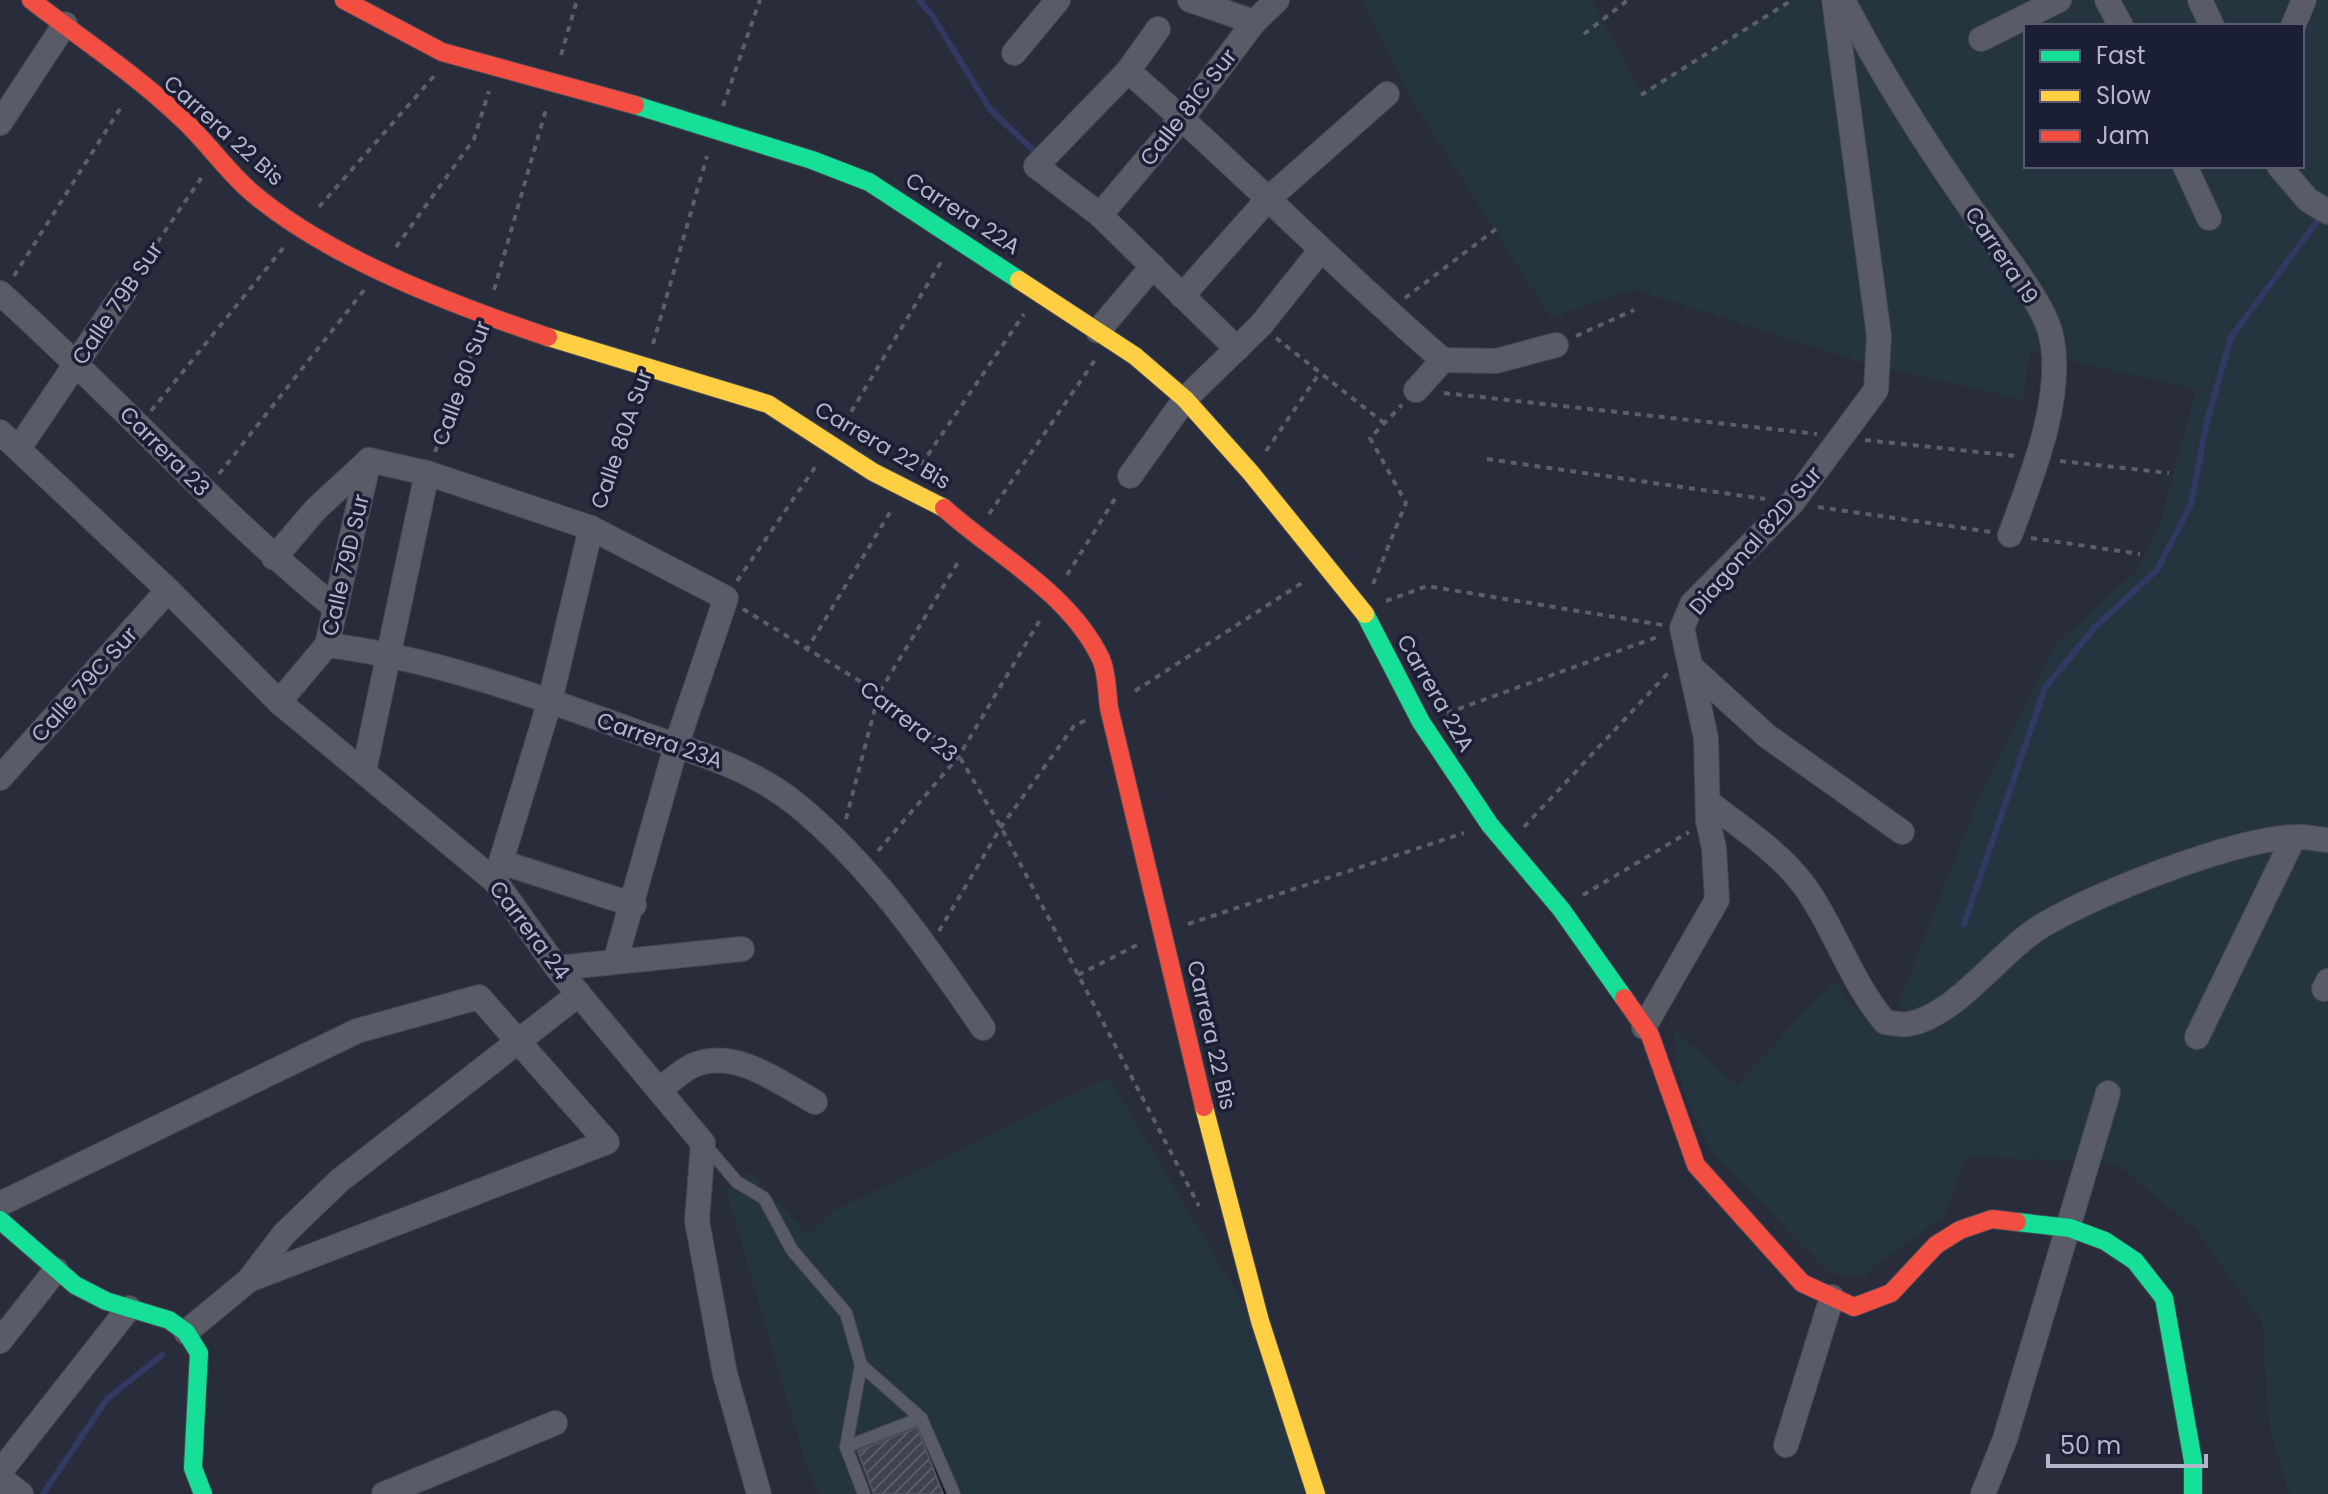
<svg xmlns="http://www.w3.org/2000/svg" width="2328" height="1494" viewBox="0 0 2328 1494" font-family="Poppins,sans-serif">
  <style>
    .grass { fill: #253540; fill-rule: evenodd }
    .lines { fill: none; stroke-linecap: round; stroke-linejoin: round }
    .stream { stroke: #323a63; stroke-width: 6 }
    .building { fill: url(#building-hatch); stroke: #515361; stroke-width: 2; filter: url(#shadow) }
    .lane-casing { stroke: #454853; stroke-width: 14 }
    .street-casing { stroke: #454853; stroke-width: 26 }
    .fast-casing { stroke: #454853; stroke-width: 20 }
    .slow-casing { stroke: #454853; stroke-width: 20 }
    .jam-casing { stroke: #454853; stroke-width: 20 }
    .path { stroke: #5b5f6a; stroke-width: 4; stroke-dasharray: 6 6; stroke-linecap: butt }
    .lane { stroke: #595b67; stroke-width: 12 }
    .street { stroke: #595b67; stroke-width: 24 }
    .fast { stroke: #16e098; stroke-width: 18 }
    .slow { stroke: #ffcf43; stroke-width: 18 }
    .jam { stroke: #f24e42; stroke-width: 18 }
    .labels { text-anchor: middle; stroke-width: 7; stroke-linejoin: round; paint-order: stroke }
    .street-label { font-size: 22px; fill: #b3b6cb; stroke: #1b1f35 }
  </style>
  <defs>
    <pattern id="building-hatch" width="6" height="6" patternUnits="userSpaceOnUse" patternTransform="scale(2)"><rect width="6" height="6" fill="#414350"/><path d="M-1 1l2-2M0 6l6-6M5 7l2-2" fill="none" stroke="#5a5c68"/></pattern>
    <filter id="shadow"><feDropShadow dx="9" dy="5" stdDeviation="4" flood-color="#0009"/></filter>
  </defs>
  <rect width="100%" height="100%" fill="#292c3a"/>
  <g class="grass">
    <path d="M1362,0H1592L1641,94L1792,0H1819L1823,21L1849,0H2328V1494H2289L2269,1427L2262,1322L2196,1230L2116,1164L1966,1156L1945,1215L1861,1277L1830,1273L1713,1155L1691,1111L1676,1066L1675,1031L1737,1085L1833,980L1860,1014L1886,1035L1984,784L2056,644L2139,568L2159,527L2196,389L2030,352L2023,400L1861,362L1633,289L1551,318L1417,109ZM2026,26H2302V166H2026Z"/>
    <polygon points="1109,1077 1253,1320 1305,1494 819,1494 808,1472 726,1191 750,1172 808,1235 831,1212"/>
  </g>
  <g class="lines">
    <g class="stream">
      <polyline points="919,0 932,15 990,109 1038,155"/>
      <polyline points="1964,924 2045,688 2094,628 2157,570 2191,504 2207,421 2231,337 2323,214"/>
      <polyline points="43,1494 107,1399 162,1355"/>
    </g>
  </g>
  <polygon class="building" points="917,1427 943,1494 874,1494 858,1451"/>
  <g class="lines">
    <defs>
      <g id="lane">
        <polyline points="705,1145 737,1182 764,1198 792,1250 846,1313 861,1365"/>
        <polyline points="846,1447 861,1365 921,1418"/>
        <polyline points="864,1494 846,1447 921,1418 954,1494"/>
      </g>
      <g id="street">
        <polyline points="1190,0 1254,22"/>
        <path d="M1843,0C1880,72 1924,141 1970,207C1992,239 2043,300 2051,335C2065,396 2031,479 2010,535"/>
        <polyline points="2107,0 2121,26"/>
        <polyline points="2200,0 2212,26"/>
        <polyline points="2293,26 2304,0"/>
        <polyline points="1158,29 1128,71 1036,166 1100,215 1237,349"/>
        <polyline points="1981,39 2059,0"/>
        <polyline points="1014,53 1058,0"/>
        <path d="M1128,71C1236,164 1335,267 1443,360L1416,390"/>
        <polyline points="0,123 65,24"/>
        <polyline points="2185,166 2209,218"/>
        <polyline points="2279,166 2308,200 2328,212"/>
        <polyline points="1100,215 1182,118 1254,22 1277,0"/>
        <path d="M0,293C114,395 215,510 333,606"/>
        <polyline points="1182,296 1268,199 1387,94"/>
        <polyline points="1098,331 1153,266"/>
        <polyline points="1443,360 1496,361 1556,345"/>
        <polyline points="0,432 168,590 279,702 495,881 557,968 703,1143 697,1221 725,1374 759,1494"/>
        <polyline points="19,448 125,291"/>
        <polyline points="369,460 427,473 591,528 726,598 676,746 615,962"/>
        <polyline points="1130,476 1185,399 1261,325 1320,251"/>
        <polyline points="274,558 316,509 369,460"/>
        <path d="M327,645C433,658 536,696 637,732C693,752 749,766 796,804C872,866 928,948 983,1028"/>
        <polyline points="1691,667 1767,736 1902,832"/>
        <polyline points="279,702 327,645 369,460"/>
        <polyline points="364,771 427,473"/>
        <polyline points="0,778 168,590"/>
        <path d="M1708,802C1742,828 1781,853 1806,888C1836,931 1851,982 1885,1022C1892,1023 1902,1025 1909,1024C1958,1015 2001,949 2045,924C2101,892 2229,841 2292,837C2303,836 2316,839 2328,840"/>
        <polyline points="501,862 634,905"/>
        <polyline points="495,881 550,701 591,528"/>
        <polyline points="557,968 742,949"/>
        <polyline points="2324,989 2328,981"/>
        <polyline points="1644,1027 1717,900 1714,848 1708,821 1706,738 1682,628 1692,604 1792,503 1876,390 1879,336 1834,0"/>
        <polyline points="2197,1037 2294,837"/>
        <path d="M659,1090C670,1082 682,1070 694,1065C736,1048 780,1083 815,1102"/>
        <polyline points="0,1204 357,1031 479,997 607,1142 249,1280"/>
        <polyline points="186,1332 249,1280 284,1234 339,1181 579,994"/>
        <polyline points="0,1341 56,1270"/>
        <polyline points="1786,1445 1832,1297"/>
        <polyline points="0,1472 129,1308"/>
        <polyline points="0,1478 21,1494"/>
        <polyline points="384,1494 555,1423"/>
        <polyline points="1983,1494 2005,1439 2108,1093"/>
      </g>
      <g id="fast">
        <polyline points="635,105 812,160 869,182 1019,280"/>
        <polyline points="1365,614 1421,722 1490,825 1561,909 1624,998"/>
        <polyline points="0,1220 75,1285 106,1301 169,1320 186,1332 199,1353 193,1468 203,1494"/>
        <polyline points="2017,1222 2070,1228 2105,1241 2135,1261 2164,1298 2193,1461 2193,1494"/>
      </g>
      <g id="slow">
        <polyline points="1019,280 1135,356 1185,399 1251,473 1365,614"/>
        <polyline points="548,337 768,404 873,472 944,508"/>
        <polyline points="1204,1107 1260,1321 1316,1494"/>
      </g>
      <g id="jam">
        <path d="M31,0C80,38 134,73 179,116C205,139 224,168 250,191C326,257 453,305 548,337"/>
        <polyline points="344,0 442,52 635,105"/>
        <path d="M944,508C996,555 1069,592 1101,659C1107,672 1107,693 1109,708L1204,1107"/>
        <polyline points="1624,998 1650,1035 1696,1165 1802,1283 1854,1307 1891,1293 1936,1245 1960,1230 1992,1219 2017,1222"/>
      </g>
    </defs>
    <use href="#lane" class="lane-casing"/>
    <use href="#street" class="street-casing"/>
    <use href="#fast" class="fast-casing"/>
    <use href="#slow" class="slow-casing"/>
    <use href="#jam" class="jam-casing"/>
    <g class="path">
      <polyline points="1584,34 1628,0"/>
      <polyline points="561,55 577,0"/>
      <polyline points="1641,95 1792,0"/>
      <polyline points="723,106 760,0"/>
      <polyline points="319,207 435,75"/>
      <polyline points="396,247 474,139 489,91"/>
      <polyline points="137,272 202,177"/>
      <polyline points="14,276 123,104"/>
      <polyline points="494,290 547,106"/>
      <polyline points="1405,298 1500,226"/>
      <polyline points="1576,336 1634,310"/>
      <polyline points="1276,338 1384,423"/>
      <polyline points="653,344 707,156"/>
      <polyline points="1444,393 1817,434"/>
      <polyline points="151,411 284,247"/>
      <polyline points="845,422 941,262"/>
      <polyline points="1865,440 2016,456"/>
      <polyline points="1266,451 1319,374"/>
      <polyline points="435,452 477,340"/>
      <polyline points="1487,459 1765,499"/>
      <polyline points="2060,461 2169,473"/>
      <polyline points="921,465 1024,314"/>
      <polyline points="219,474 365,289"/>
      <polyline points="598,507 637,394"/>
      <polyline points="1818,507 1991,532"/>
      <polyline points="989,514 1095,360"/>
      <polyline points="2031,538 2140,554"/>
      <polyline points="1067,575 1118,494"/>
      <polyline points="737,581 816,466"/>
      <polyline points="1373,584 1406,503 1370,438 1402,405"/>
      <polyline points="1386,601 1427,586 1663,625"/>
      <polyline points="743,609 879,693 959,756 1001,827 1199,1206"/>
      <polyline points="806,651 892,509"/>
      <polyline points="1135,691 1305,581"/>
      <polyline points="1447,713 1660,636"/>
      <polyline points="846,819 879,693 960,559"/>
      <polyline points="1524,827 1668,673"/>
      <polyline points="878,851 959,756 1040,620"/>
      <polyline points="1583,895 1689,832"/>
      <polyline points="1188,924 1464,833"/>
      <polyline points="939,931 1001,827 1074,726 1086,720"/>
      <polyline points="1078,975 1139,944"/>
    </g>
    <use href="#lane" class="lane"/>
    <use href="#street" class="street"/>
    <use href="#fast" class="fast"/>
    <use href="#slow" class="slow"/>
    <use href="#jam" class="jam"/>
  </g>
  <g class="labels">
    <g class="street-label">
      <text transform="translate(1188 107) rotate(-52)" y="8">Calle 81C Sur</text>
      <text transform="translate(224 130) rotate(42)" y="8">Carrera 22 Bis</text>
      <text transform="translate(963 213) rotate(33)" y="8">Carrera 22A</text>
      <text transform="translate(2002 255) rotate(56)" y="8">Carrera 19</text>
      <text transform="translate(117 303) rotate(-56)" y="8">Calle 79B Sur</text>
      <text transform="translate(461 383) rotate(-70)" y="8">Calle 80 Sur</text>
      <text transform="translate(621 439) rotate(-71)" y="8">Calle 80A Sur</text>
      <text transform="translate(883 445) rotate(30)" y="8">Carrera 22 Bis</text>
      <text transform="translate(165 451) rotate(45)" y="8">Carrera 23</text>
      <text transform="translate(1755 540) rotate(-49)" y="8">Diagonal 82D Sur</text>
      <text transform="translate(345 565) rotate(-77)" y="8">Calle 79D Sur</text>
      <text transform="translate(84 684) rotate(-48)" y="8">Calle 79C Sur</text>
      <text transform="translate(1436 693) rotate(60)" y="8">Carrera 22A</text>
      <text transform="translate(909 721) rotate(38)" y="8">Carrera 23</text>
      <text transform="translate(660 740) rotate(19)" y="8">Carrera 23A</text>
      <text transform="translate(530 930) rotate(53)" y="8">Carrera 24</text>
      <text transform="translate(1212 1035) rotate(77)" y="8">Carrera 22 Bis</text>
    </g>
  </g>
  <rect x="2024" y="24" width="280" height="144" fill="#1b1f35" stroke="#585b71" stroke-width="2"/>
  <rect x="2040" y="50" width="40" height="12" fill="#16e098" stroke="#585b71" stroke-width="2"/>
  <text x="2096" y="64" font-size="24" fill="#b3b6cb">Fast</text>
  <rect x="2040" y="90" width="40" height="12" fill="#ffcf43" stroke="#585b71" stroke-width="2"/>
  <text x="2096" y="104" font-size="24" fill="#b3b6cb">Slow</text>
  <rect x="2040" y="130" width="40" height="12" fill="#f24e42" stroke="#585b71" stroke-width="2"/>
  <text x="2096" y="144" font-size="24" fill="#b3b6cb">Jam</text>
  <path d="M2048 1454v12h158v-12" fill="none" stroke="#b3b6cb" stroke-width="4"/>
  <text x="2060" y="1454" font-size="24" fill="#b3b6cb" stroke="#1b1f35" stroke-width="6" paint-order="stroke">50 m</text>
</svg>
